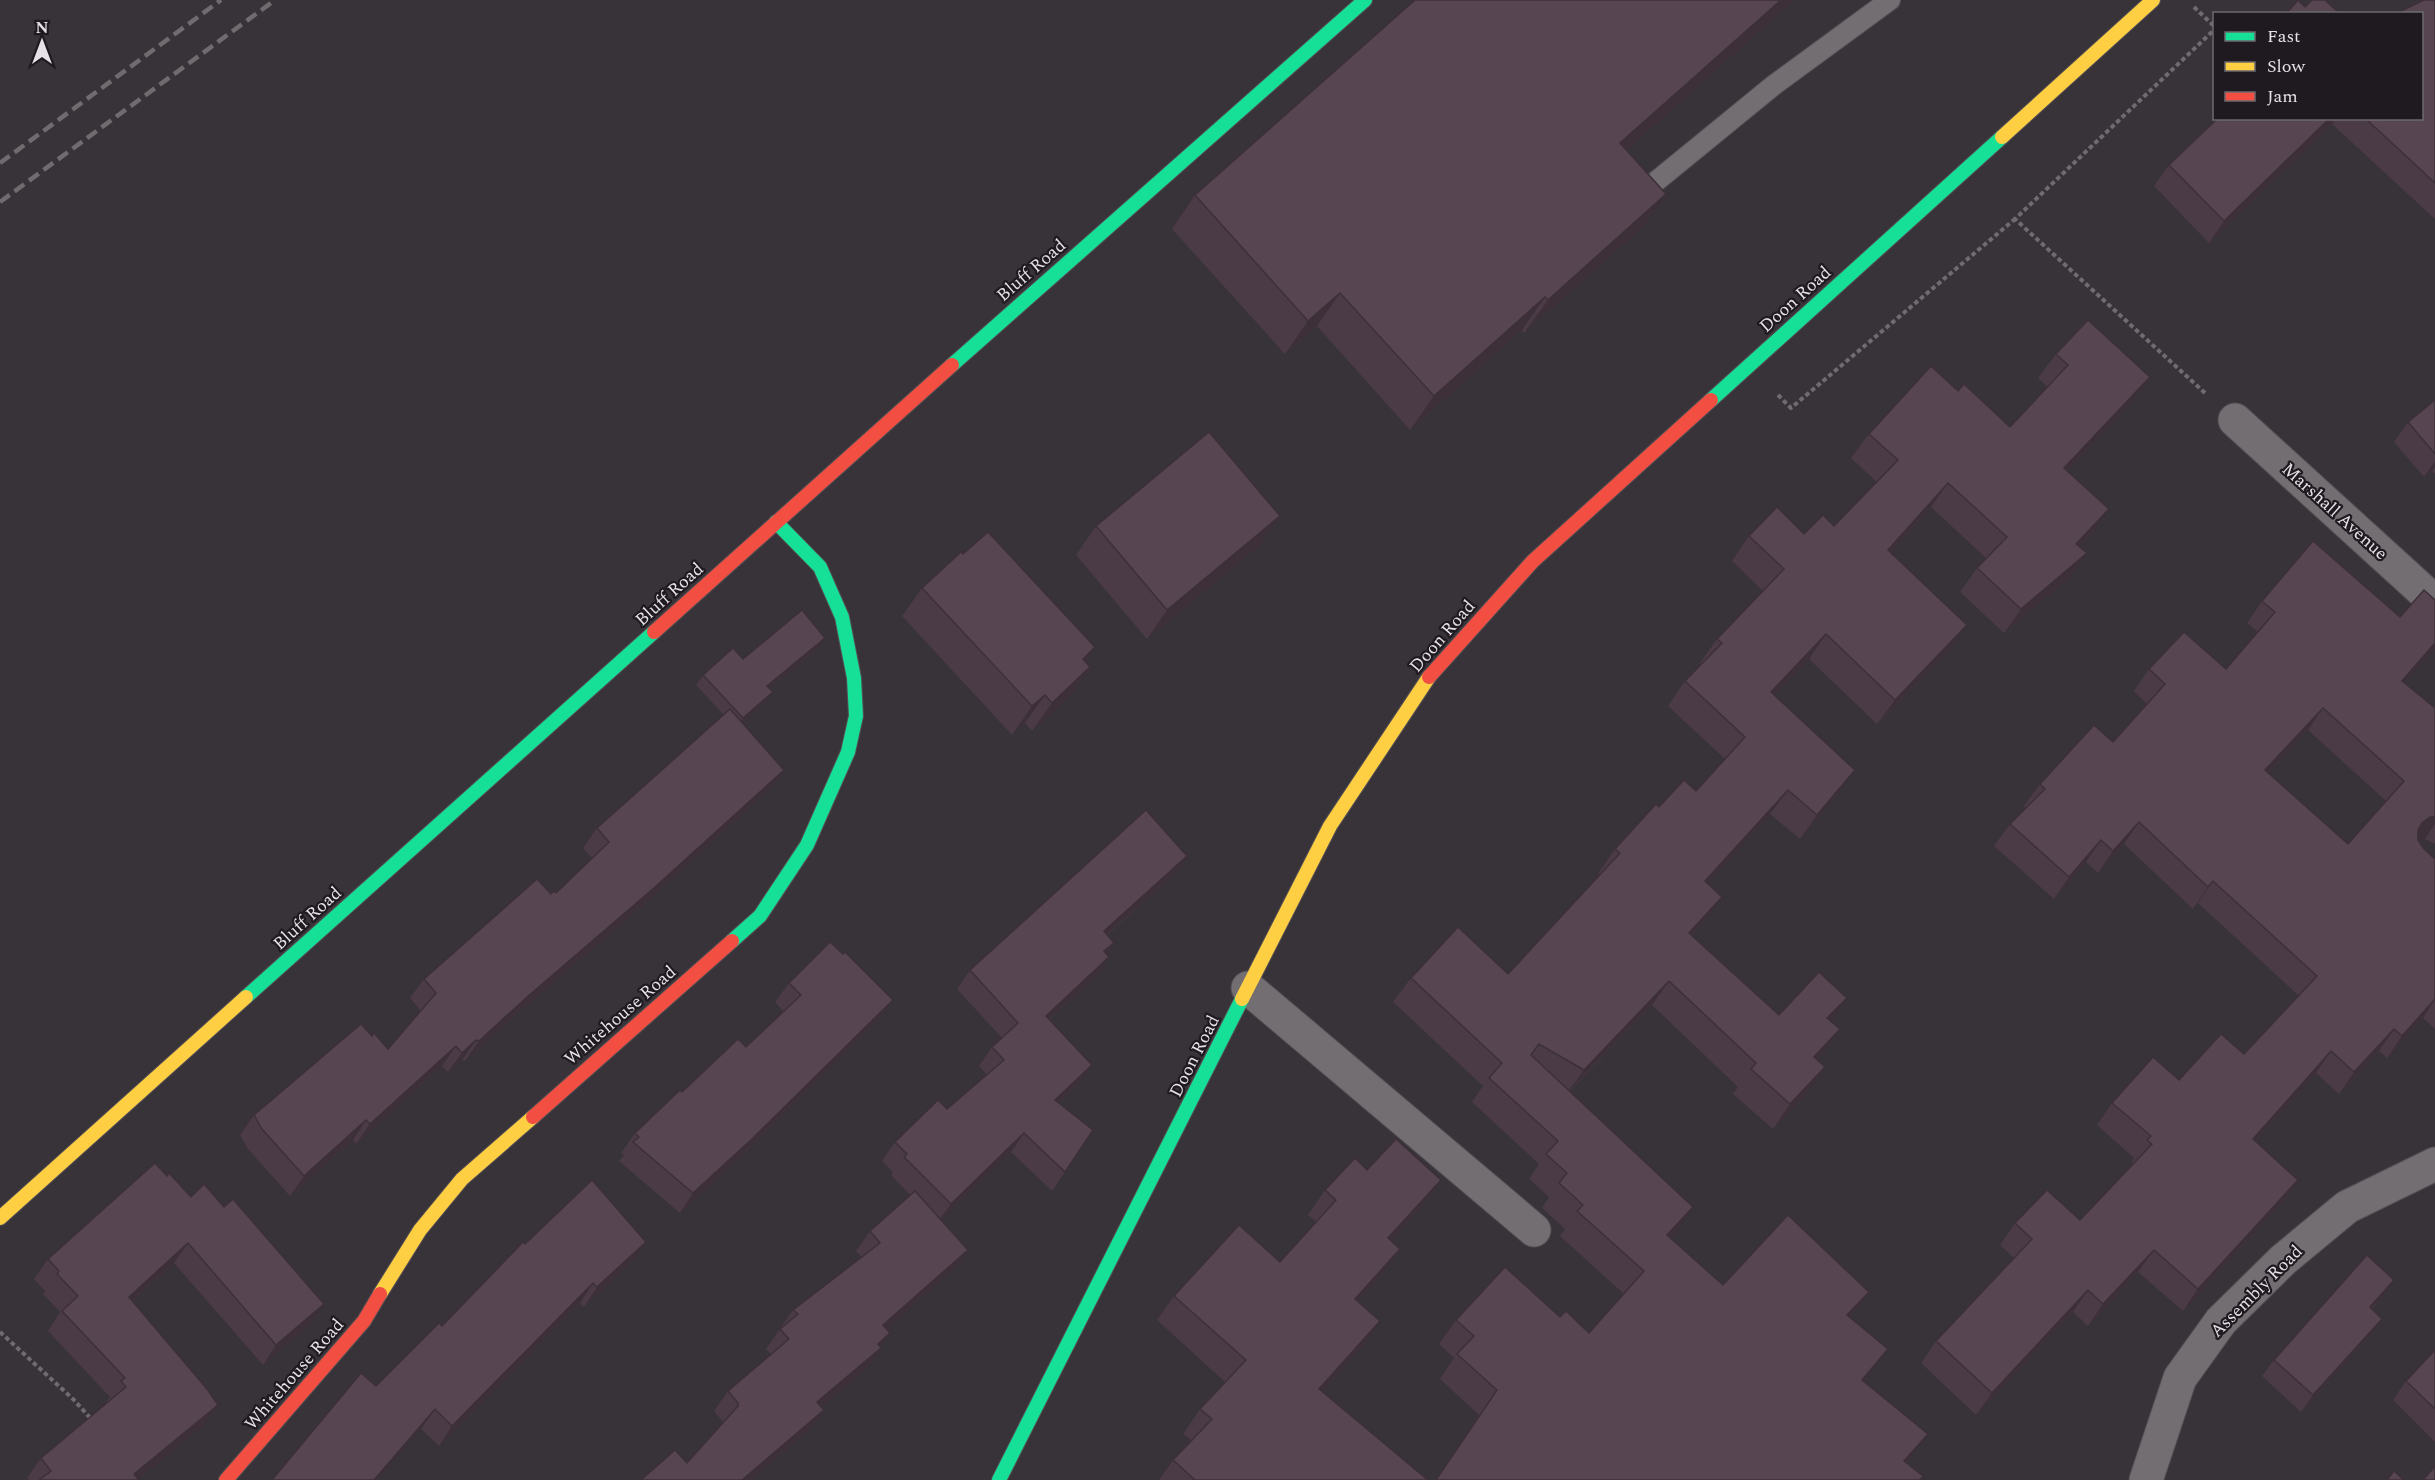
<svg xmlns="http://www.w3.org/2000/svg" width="2435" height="1480" viewBox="0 0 2435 1480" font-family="Spectral,serif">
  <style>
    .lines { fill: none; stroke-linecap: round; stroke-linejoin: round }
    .lane-casing { stroke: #534f54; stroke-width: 22 }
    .street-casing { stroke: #534f54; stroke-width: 35 }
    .fast-casing { stroke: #534f54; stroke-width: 16 }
    .slow-casing { stroke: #534f54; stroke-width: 16 }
    .jam-casing { stroke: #534f54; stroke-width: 16 }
    .path { stroke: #6f6c6f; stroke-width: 4; stroke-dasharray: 4.5 3; stroke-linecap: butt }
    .lane { stroke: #726e72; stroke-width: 20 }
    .street { stroke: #726e72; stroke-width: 33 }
    .fast { stroke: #16e098; stroke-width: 14 }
    .slow { stroke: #ffcf43; stroke-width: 14 }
    .jam { stroke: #f24e42; stroke-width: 14 }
    .rail { stroke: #6f6b6f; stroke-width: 4.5; stroke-dasharray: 12 6; stroke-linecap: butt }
    .wall { fill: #4b3b47; fill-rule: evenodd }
    .shaded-wall { fill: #3d3039 }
    .building { fill: #574552; stroke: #3d3039; stroke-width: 1.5; fill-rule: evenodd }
    .labels { text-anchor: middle; stroke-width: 4.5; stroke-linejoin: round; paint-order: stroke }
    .street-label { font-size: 18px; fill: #e6e0e7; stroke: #1e1a1f }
  </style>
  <rect width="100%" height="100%" fill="#383338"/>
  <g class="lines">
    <defs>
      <polyline id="lane" points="1643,192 1774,85 1890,0"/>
      <g id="street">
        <polyline points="2235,420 2435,602"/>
        <polyline points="1248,988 1534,1230"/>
        <polyline points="2146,1480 2180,1378 2221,1321 2283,1260 2347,1207 2435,1164"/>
      </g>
      <g id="fast">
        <polyline points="952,365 1365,0"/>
        <polyline points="1711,400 2002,137"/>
        <polyline points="732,941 760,916 807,845 848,752 856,716 854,678 842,617 820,567 776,522"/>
        <polyline points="246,997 654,632"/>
        <polyline points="999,1480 1242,999"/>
      </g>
      <g id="slow">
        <polyline points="2002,137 2153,0"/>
        <polyline points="1242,999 1330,826 1429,677"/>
        <polyline points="0,1218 246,997"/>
        <polyline points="380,1294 420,1230 462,1179 533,1117"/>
      </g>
      <g id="jam">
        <polyline points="654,632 952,365"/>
        <polyline points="1429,677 1533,561 1711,400"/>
        <polyline points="533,1117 732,941"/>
        <polyline points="226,1480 364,1321 380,1294"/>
      </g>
    </defs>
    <use href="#lane" class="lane-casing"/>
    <use href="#street" class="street-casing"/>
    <use href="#fast" class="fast-casing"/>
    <use href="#slow" class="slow-casing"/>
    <use href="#jam" class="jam-casing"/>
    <g class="path">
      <polyline points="2194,7 2214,26"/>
      <polyline points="2205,393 2015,219 2214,30"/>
      <polyline points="1778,395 1791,408 2015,219"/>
      <polyline points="0,1332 73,1399 93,1421"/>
    </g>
    <use href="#lane" class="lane"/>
    <use href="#street" class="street"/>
    <use href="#fast" class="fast"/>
    <use href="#slow" class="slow"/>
    <use href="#jam" class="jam"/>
    <g class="rail">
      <polyline points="0,163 221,0"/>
      <polyline points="0,202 275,0"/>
    </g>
  </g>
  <g class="wall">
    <polygon points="1794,0 1627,150 1643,227 1524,333 1522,330 1410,430 1317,326 1285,354 1172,229 1195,195"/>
    <polygon points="2435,0 2435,219 2332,124 2209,243 2154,186 2169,165 2218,118 2421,118"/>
    <polygon points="2056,354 2132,402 2067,471 2092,534 2079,547 2069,578 2004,633 1960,592 1977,568 1986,558 1931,507 1891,552 1950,650 1877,724 1809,659 1774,695 1838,794 1800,839 1770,814 1707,884 1704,921 1692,935 1779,1015 1831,1021 1823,1054 1817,1060 1808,1092 1773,1129 1733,1094 1738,1087 1652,1005 1570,1091 1676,1232 1670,1238 1723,1285 1869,1292 1850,1318 1888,1349 1864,1382 1910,1458 1906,1463 1920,1480 1436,1480 1479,1415 1440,1379 1454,1358 1439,1344 1456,1320 1560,1317 1589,1333 1624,1294 1560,1236 1565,1229 1542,1208 1549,1197 1529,1179 1539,1164 1472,1102 1483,1086 1393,1002 1411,978 1508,974 1599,875 1598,874 1615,849 1659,807 1696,791 1725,759 1668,706 1685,681 1701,664 1700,663 1717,639 1763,591 1732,561 1749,536 1804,534 1834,526 1877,482 1851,458 1869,434 1958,391 2010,427 2048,387 2038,378"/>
    <polygon points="2435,400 2435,474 2432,471 2424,477 2394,442 2408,422"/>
    <polygon points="1096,526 1260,545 1147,639 1076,555"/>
    <polygon points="963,554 1095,647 1085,662 1090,667 1070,696 1032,731 1025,723 1012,735 902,616 922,588"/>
    <path d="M2262,601L2404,682L2435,708V844L2425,839H2418L2424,849L2435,859V1029L2423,1018L2387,1058L2379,1051L2339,1094L2316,1073L2255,1141L2298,1180L2282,1202L2183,1311L2138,1272L2088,1326L2073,1312L1976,1415L1921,1363L1936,1341L2014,1258L2000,1245L2015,1223L2080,1220L2133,1163L2132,1162L2134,1158L2097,1125L2112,1103L2179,1080L2244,1054L2299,996L2198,903L2193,909L2124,844L2098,873L2086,862L2054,899L1994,846L2010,824L2026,808L2024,806L2040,784L2113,742L2147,704L2134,691L2149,669H2226L2258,632L2247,623ZM2308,730L2386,801L2348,844L2268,773Z"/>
    <polygon points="818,649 770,688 773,692 766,702 742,723 770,789 641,907 512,1018 465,1061 462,1060 448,1072 442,1066 356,1144 353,1140 290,1196 248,1149 240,1135 254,1115 372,1036 388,1049 421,1011 410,998 424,979 551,894 556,893 592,858 583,848 597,828 724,715 696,685 703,675 743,659"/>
    <polygon points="1187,856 1174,875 1107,935 1114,943 1106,954 1109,957 1096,976 1049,1020 1079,1084 1059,1103 1065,1172 1052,1191 1011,1152 941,1219 954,1269 886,1329 880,1347 881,1348 867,1368 821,1407 824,1410 810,1429 751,1480 641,1480 687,1463 723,1422 714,1411 728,1391 771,1354 766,1349 793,1310 862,1257 856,1251 870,1231 910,1195 891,1175 893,1172 882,1161 895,1142 947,1109 987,1075 979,1066 992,1047 1002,1038 957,989 970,970"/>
    <polygon points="843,954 893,1000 879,1019 739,1158 680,1213 619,1161 624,1155 621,1153 635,1133 682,1092 746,1047 783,1011 775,1002 789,983"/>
    <polygon points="155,1163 310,1324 263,1365 174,1263 133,1301 204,1425 138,1479 139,1480 29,1480 27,1478 41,1458 108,1402 107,1401 110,1397 48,1331 60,1312 43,1294 45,1291 34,1279 48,1259"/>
    <polygon points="1367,1170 1441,1180 1424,1204 1391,1241 1383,1273 1358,1301 1380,1321 1363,1346 1322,1391 1428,1480 1159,1480 1173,1460 1191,1440 1183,1434 1200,1409 1225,1382 1157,1320 1174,1296 1280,1262 1316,1222 1308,1215 1325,1190"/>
    <polygon points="632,1261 584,1307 580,1303 439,1446 376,1386 442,1326"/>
    <polygon points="2394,1280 2382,1297 2372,1309 2382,1319 2370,1335 2301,1412 2262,1376 2274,1360"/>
    <polygon points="2435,1350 2435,1442 2393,1400 2406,1381"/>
  </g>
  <g class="shaded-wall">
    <polygon points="1781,0 1794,0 1597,177 1620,143"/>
    <polygon points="2330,118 2336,118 2332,124 2209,243 2224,221"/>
    <polygon points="1666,194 1643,227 1524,333 1548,300"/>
    <polygon points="1340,293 1317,326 1285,354 1308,321"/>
    <polygon points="1545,297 1522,330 1410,430 1434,396"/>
    <polygon points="2150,377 2132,402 2047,493 2064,468"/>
    <polygon points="2435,461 2435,467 2432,471 2424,477"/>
    <polygon points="1948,483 1931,507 1871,574 1888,550"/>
    <polygon points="2109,509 2092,534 2059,568 2076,544"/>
    <polygon points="1280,516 1260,545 1147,639 1167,610"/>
    <polygon points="2087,553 2069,578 2004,633 2021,609"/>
    <polygon points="1967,625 1950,650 1877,724 1895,700"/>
    <polygon points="1826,634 1809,659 1753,717 1771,692"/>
    <polygon points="825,638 818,649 760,696 767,686"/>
    <polygon points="2435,643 2435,648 2386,703 2402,681"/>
    <polygon points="1095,647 1075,676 1083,659"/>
    <polygon points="1090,667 1070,696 1032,731 1052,703"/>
    <polygon points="773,692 766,702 736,728 743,718"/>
    <polygon points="1045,695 1025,723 1012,735 1032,706"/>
    <polygon points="2323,708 2308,730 2250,792 2265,770"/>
    <polygon points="784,770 770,789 641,907 512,1018 465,1061 479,1041 526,998"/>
    <polygon points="1855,770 1838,794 1800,839 1817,815"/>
    <polygon points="1788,790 1770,814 1688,906 1705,881"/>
    <polygon points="2430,817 2435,817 2435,824 2425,839 2415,839 2407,845 2422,823"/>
    <polygon points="2139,822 2124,844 2098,873 2113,851"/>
    <polygon points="2101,840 2086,862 2054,899 2069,877"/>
    <polygon points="1187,856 1174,875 1090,949 1104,931"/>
    <polygon points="2213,881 2198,903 2193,909 2208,887"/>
    <polygon points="1722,897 1704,921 1672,957 1689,933"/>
    <polygon points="1114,943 1101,961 1104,951"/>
    <polygon points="1109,957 1096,976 1032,1035 1046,1016"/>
    <polygon points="1669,981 1652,1005 1566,1094 1584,1070"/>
    <polygon points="1847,998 1830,1023 1827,1018"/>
    <polygon points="2435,999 2423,1018 2387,1058 2402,1036"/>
    <polygon points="893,1000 879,1019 739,1158 680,1213 693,1193"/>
    <polygon points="1840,1029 1823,1054 1797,1081 1814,1057"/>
    <polygon points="2394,1029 2379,1051 2339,1094 2354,1072"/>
    <polygon points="476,1040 462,1060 448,1072 462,1053"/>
    <polygon points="456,1046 442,1066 356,1144 370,1124"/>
    <polygon points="2331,1051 2316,1073 2237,1161 2253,1139"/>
    <polygon points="1092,1065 1079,1084 1042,1119 1055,1100"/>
    <polygon points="1825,1067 1808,1092 1773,1129 1790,1104"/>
    <polygon points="366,1120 353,1140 290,1196 304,1176"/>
    <polygon points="1024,1133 1011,1152 937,1223 951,1204"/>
    <polygon points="1441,1180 1424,1204 1371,1263 1388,1238"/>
    <polygon points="2298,1180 2282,1202 2183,1311 2198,1289"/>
    <polygon points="1693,1207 1676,1232 1650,1260 1667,1235"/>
    <polygon points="646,1242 632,1261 584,1307 597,1287"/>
    <polygon points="188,1243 174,1263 115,1317 129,1297"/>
    <polygon points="1400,1249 1383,1273 1338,1324 1355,1299"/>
    <polygon points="968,1250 954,1269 869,1345 883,1325"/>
    <polygon points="2154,1250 2138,1272 2088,1326 2103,1304"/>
    <polygon points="2394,1280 2382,1297 2358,1323 2370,1307"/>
    <polygon points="593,1283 580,1303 439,1446 452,1426"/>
    <polygon points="2088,1290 2073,1312 1976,1415 1992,1393"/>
    <polygon points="1869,1292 1851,1316 1829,1339 1847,1315"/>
    <polygon points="324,1304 310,1324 263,1365 276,1345"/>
    <polygon points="2382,1319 2370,1335 2301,1412 2313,1395"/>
    <polygon points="1380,1321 1363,1346 1302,1413 1319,1389"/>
    <polygon points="890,1333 877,1351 881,1348 867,1368 803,1422 817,1402"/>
    <polygon points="1888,1349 1870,1374 1844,1405 1862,1380"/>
    <polygon points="218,1405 204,1425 137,1480 134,1474"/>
    <polygon points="435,1409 421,1429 377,1480 374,1480"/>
    <polygon points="824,1410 810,1429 751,1480 742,1480"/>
    <polygon points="1928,1434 1910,1458 1892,1480 1904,1461"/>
  </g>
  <g class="building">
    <polygon points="1415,0 1781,0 1620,143 1666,194 1548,300 1545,297 1434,396 1340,293 1308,321 1195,195"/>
    <polygon points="2298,0 2305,7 2312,0 2325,0 2340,14 2286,14"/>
    <polygon points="2424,0 2435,0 2435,183 2365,118 2421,118 2421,14 2395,14"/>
    <polygon points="2218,118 2330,118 2224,221 2169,165"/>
    <polygon points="2088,320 2150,377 2064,468 2109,509 2076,544 2087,553 2021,609 1977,568 2007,537 1948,483 1888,550 1967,625 1895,700 1826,634 1771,692 1855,770 1817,815 1788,790 1705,881 1722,897 1689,933 1779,1015 1819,972 1847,998 1827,1018 1840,1029 1814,1057 1825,1067 1790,1104 1751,1069 1756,1063 1669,981 1584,1070 1539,1044 1531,1055 1693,1207 1667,1235 1723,1285 1788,1215 1869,1292 1847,1315 1888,1349 1862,1380 1928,1434 1904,1461 1923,1476 1920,1480 1436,1480 1497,1390 1457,1354 1474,1336 1456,1320 1505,1267 1560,1317 1566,1311 1589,1333 1644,1271 1577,1211 1583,1205 1559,1183 1567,1173 1546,1154 1558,1141 1489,1078 1502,1063 1411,978 1458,927 1508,974 1620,853 1615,849 1656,804 1659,807 1684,780 1696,791 1745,737 1685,681 1722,643 1717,639 1784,569 1749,536 1777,507 1804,534 1823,515 1834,526 1898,460 1869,434 1931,366 1958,391 1964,384 2010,427 2068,365 2056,354"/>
    <polygon points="2435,400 2435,454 2408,422"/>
    <polygon points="1209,432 1280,516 1167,610 1096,526"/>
    <polygon points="988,532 1095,647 1083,659 1090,667 1052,703 1045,695 1032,706 922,588 961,552 963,554"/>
    <path d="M2313,541L2400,617L2424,590L2435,600V643L2402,681L2435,708V817H2430L2422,823L2418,830V840L2424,849L2435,859V999L2402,1036L2394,1029L2354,1072L2331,1051L2253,1139L2298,1180L2198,1289L2154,1250L2103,1304L2088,1290L1992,1393L1936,1341L2032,1239L2015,1223L2047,1190L2080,1220L2152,1144L2147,1140L2151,1136L2112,1103L2153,1057L2179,1080L2221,1034L2244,1054L2317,976L2213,881L2208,887L2139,822L2113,851L2101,840L2069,877L2010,824L2045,789L2040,784L2094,725L2113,742L2165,684L2149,669L2184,632L2226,669L2275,612L2262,601ZM2323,708L2404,781L2348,844L2265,770Z"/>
    <polygon points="802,610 825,638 767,686 773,692 743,718 703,675 733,648 743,659"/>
    <polygon points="730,709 784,770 655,887 526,998 479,1041 476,1040 462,1053 456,1046 370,1124 366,1120 304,1176 262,1129 254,1115 361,1024 372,1036 374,1033 388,1049 436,993 424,979 537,879 551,894 554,891 556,893 609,842 597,828"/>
    <polygon points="1146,810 1187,856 1104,931 1114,943 1104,951 1109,957 1046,1016 1092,1065 1055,1100 1093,1130 1065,1172 1024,1133 951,1204 904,1157 907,1154 895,1142 938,1100 947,1109 1004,1060 992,1047 1018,1023 970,970"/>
    <polygon points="830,942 843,954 845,952 893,1000 753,1138 693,1193 633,1142 639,1137 635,1133 680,1090 682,1092 738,1039 746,1047 801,995 789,983"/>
    <polygon points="1396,1139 1441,1180 1388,1238 1400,1249 1355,1299 1380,1321 1319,1389 1428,1480 1193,1480 1194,1479 1173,1460 1212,1419 1200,1409 1246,1360 1174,1296 1239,1225 1280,1262 1336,1200 1325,1190 1355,1158 1367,1170"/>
    <polygon points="155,1163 167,1176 169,1173 191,1197 204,1184 224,1207 233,1199 324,1304 276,1345 188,1243 129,1297 207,1389 218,1405 134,1474 139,1480 39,1480 51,1471 41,1458 126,1387 121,1381 125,1378 62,1311 78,1296 57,1274 59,1271 48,1259"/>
    <polygon points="592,1180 646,1242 597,1287 593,1283 452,1426 435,1409 374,1480 272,1480 361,1373 376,1386 439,1323 442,1326 523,1242 525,1244"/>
    <polygon points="915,1191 968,1250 883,1325 890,1333 878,1344 881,1348 817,1402 824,1410 742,1480 641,1480 675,1450 687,1463 738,1406 738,1403 728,1391 789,1339 780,1329 798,1314 793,1310 880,1243 870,1231"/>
    <polygon points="2367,1255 2394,1280 2370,1307 2382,1319 2313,1395 2274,1360"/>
    <polygon points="2435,1350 2435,1409 2406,1381"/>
    <polygon points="2435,1466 2435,1480 2423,1480"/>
    <polygon points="2394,1471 2404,1480 2387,1480"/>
  </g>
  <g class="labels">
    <g class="street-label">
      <text transform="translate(1031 270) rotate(-41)" y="6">Bluff Road</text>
      <text transform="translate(1795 299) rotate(-42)" y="6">Doon Road</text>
      <text transform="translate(2335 511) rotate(42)" y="6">Marshall Avenue</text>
      <text transform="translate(669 594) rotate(-42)" y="6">Bluff Road</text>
      <text transform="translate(1442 636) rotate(-49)" y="6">Doon Road</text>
      <text transform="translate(307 918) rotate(-42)" y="6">Bluff Road</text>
      <text transform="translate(620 1015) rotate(-41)" y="6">Whitehouse Road</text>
      <text transform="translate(1194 1056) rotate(-63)" y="6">Doon Road</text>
      <text transform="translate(2256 1291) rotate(-45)" y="6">Assembly Road</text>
      <text transform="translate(294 1374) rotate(-49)" y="6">Whitehouse Road</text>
    </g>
  </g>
  <rect x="2213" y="12" width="210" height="108" fill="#1e1a1f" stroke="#6e696f" stroke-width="1.5"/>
  <rect x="2225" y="32" width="30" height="9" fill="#16e098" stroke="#6e696f" stroke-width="1.5"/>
  <text x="2267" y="42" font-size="18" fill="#e6e0e7">Fast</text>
  <rect x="2225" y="62" width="30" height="9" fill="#ffcf43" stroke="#6e696f" stroke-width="1.5"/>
  <text x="2267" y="72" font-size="18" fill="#e6e0e7">Slow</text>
  <rect x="2225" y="92" width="30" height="9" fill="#f24e42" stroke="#6e696f" stroke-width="1.5"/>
  <text x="2267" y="102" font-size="18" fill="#e6e0e7">Jam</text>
  <g transform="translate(42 42)" stroke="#1e1a1f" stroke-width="4.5" paint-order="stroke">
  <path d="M0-4.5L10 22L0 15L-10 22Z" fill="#e6e0e7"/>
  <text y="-9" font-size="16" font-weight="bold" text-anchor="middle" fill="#e6e0e7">N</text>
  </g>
</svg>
